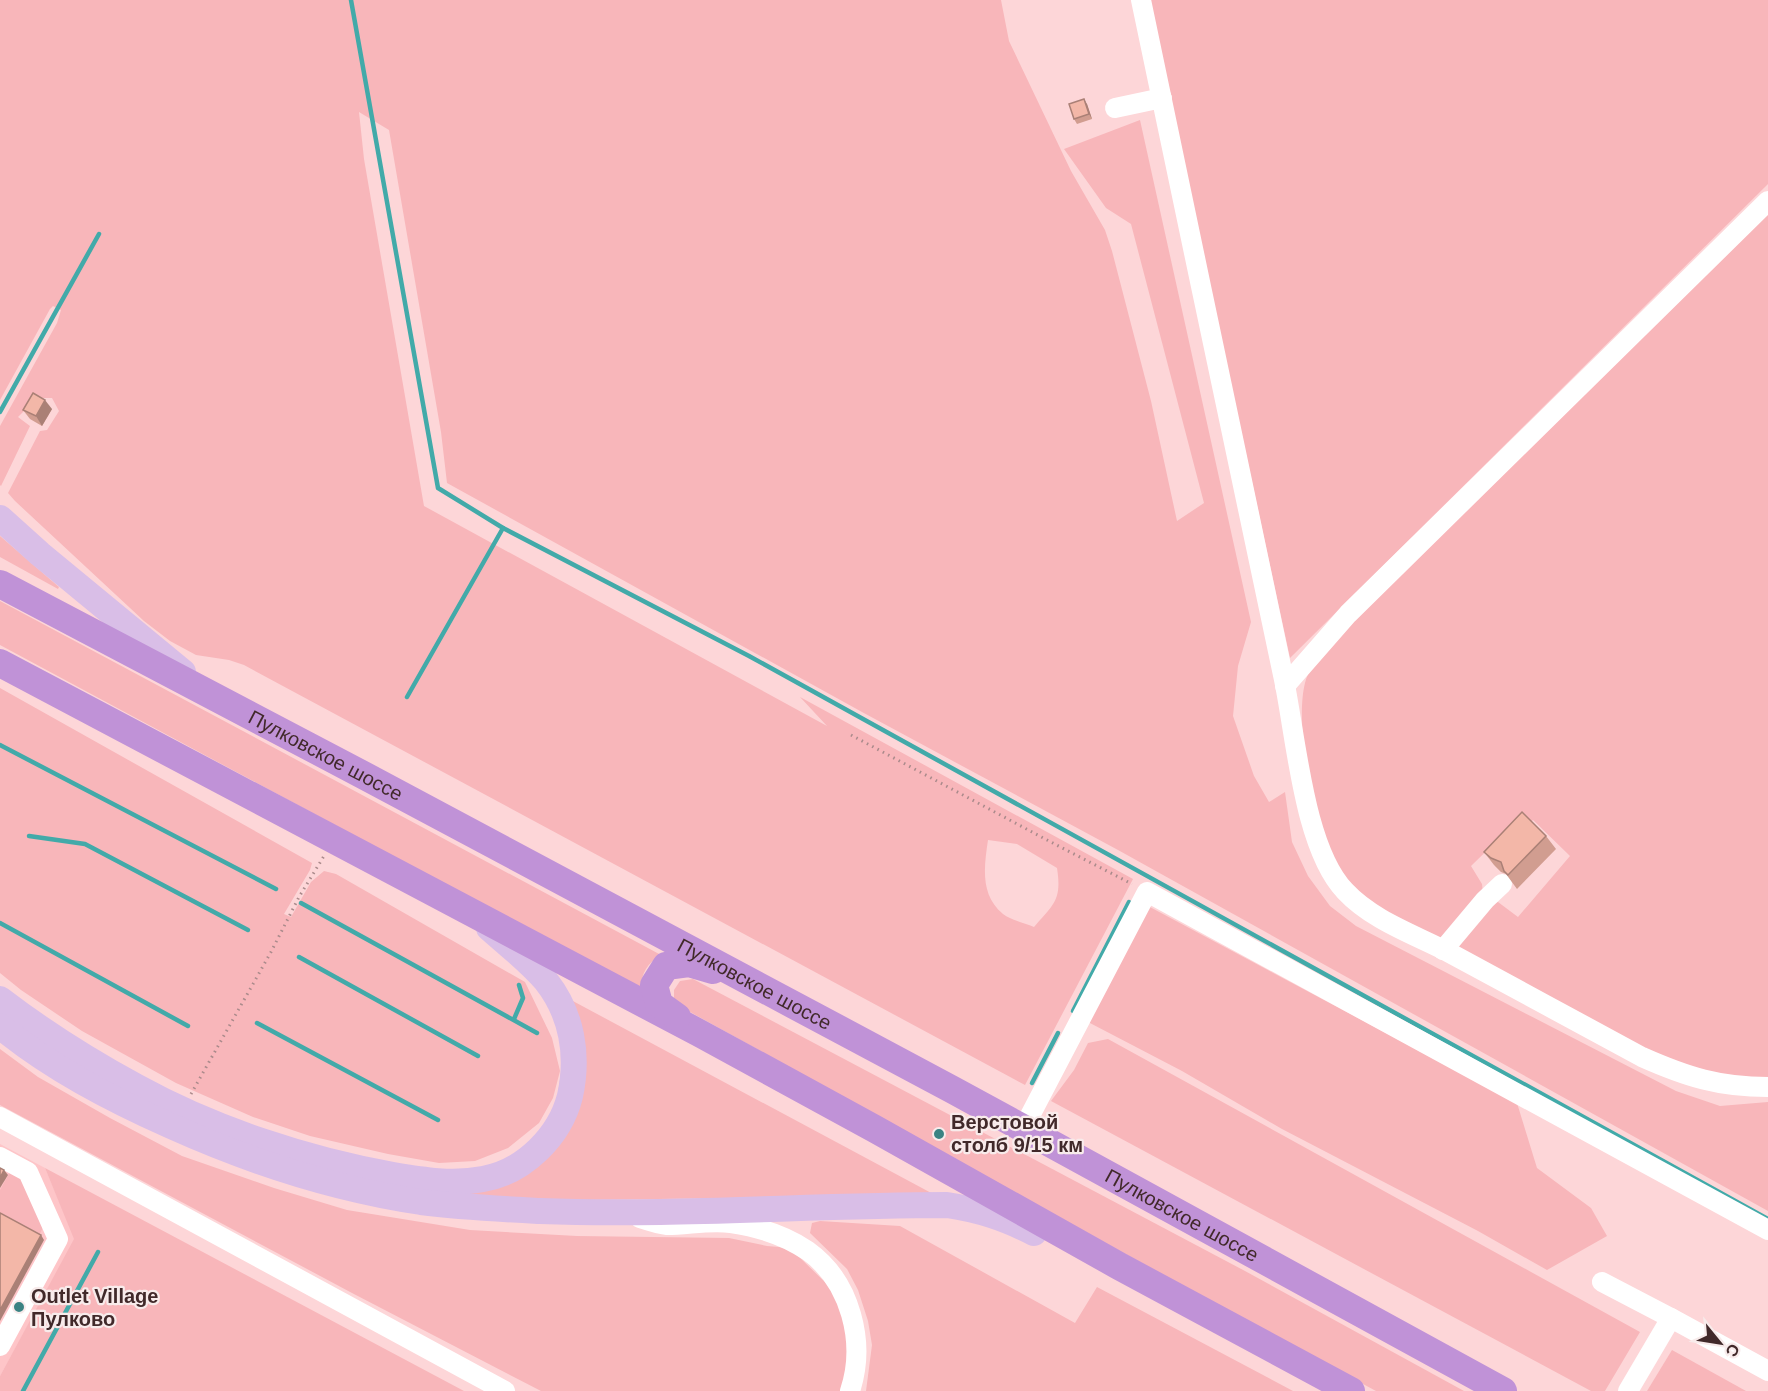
<svg xmlns="http://www.w3.org/2000/svg" width="1768" height="1391" viewBox="0 0 1768 1391" font-family="Helvetica,sans-serif">
  <style>
    .built { fill: #fec5c8 }
    .green { fill: #f8b6ba; fill-rule: evenodd }
    .lines { fill: none; stroke-linecap: round; stroke-linejoin: round }
    .stream { stroke: #42aaa9; stroke-width: 4.5 }
    .path { stroke: #aa8a8b; stroke-width: 3; stroke-dasharray: 1.5 4.5; stroke-linecap: butt }
    .minor { stroke: #fff; stroke-width: 20 }
    .major { stroke: #d9bee7; stroke-width: 26 }
    .highway { stroke: #c092d7; stroke-width: 28 }
    .wall { fill: #d19d90 }
    .shaded-wall { fill: #aa8076 }
    .building { fill: #f3b7a8; stroke: #aa8076; stroke-width: 1.5 }
    .poi-dot { fill: #3b8383; stroke: #f8ebeb; stroke-width: 2 }
    .labels { text-anchor: middle; stroke-width: 4.5; stroke-linejoin: round; paint-order: stroke }
    .street-label { font-size: 20px; fill: #41292a; stroke: #f8ebeb }
    .poi-label { font-size: 20px; font-weight: bold; fill: #41292a; stroke: #f8ebeb; text-anchor: start }
  </style>
  <rect width="100%" height="100%" fill="#fdd6d8"/>
  <polygon class="built" points="0,1144 45,1168 75,1239 0,1376"/>
  <g class="green">
    <path d="M0,0H1001L1009,41L1071,171L1105,230L1112,251L1151,401L1177,521L1204,503L1131,224L1106,208L1064,149L1140,120L1251,622L1238,666L1233,716L1254,776L1269,802L1285,792L1292,842L1308,876L1330,906L1356,926L1676,1091L1720,1106L1768,1102V1211L1118,850L862,712L447,483L441,432L389,130L359,112L364,159L424,506L827,726L800,697L1133,879L1025,1085L244,665L229,660L196,655L170,641L144,621L15,501L8,493L40,431L47,430L59,411L52,398H37L18,417L30,426L1,486L0,485V426L57,323L61,310L53,306L50,309L0,400ZM988,840L1017,844L1057,868C1062,900 1054,904 1034,927C1024,923 1011,920 1003,914C980,895 984,867 988,840Z"/>
    <polygon points="1148,0 1768,0 1768,184 1290,658"/>
    <path d="M1768,212V1078L1698,1076L1438,941C1408,927 1376,914 1352,889C1317,854 1293,730 1305,683C1308,671 1316,661 1323,651ZM1533,820L1570,856L1518,917L1498,902L1494,903L1483,894L1482,884L1471,866L1510,828L1519,833Z"/>
    <polygon points="0,536 59,587 58,589 0,557"/>
    <path d="M0,601L661,955C647,963 642,973 640,989L0,645Z"/>
    <polygon points="0,688 312,863 310,870 284,914 291,917 311,882 324,871 336,874 525,982 552,1038 560,1071 553,1098 539,1123 508,1148 475,1161 439,1163 388,1154 310,1136 253,1117 176,1083 82,1031 21,990 0,973"/>
    <polygon points="1148,906 1517,1103 1537,1168 1591,1208 1607,1236 1547,1270 1478,1231 1282,1129 1182,1071 1088,1022"/>
    <polygon points="693,979 1245,1271 1464,1391 1376,1391 1228,1311 683,1008 674,999 674,990 680,981"/>
    <polygon points="571,1000 935,1195 517,1201 380,1186 109,1079 425,1189 550,1151"/>
    <polygon points="1108,1039 1640,1332 1605,1391 1591,1391 1051,1101 1074,1070 1088,1043"/>
    <polygon points="0,1049 38,1077 110,1118 182,1156 274,1188 347,1210 470,1230 577,1236 729,1238 767,1246 790,1248 834,1291 846,1323 849,1357 843,1391 541,1391 352,1293 0,1105"/>
    <polygon points="45,1168 464,1391 0,1391 0,1376 74,1239"/>
    <polygon points="10,1172 24,1180 43,1227 39,1236 0,1215 0,1190"/>
    <polygon points="820,1221 900,1226 1075,1323 1097,1287 1293,1391 866,1391 872,1345 868,1321 858,1290 847,1269 810,1233 812,1223"/>
    <polygon points="1672,1350 1746,1391 1647,1391"/>
  </g>
  <g class="lines">
    <g class="stream">
      <polyline points="351,0 438,488 503,528 407,697"/>
      <polyline points="0,412 99,234"/>
      <polyline points="503,528 749,656 1768,1219"/>
      <polyline points="0,745 276,889"/>
      <polyline points="29,836 85,844 248,930"/>
      <polyline points="301,903 537,1033"/>
      <polyline points="0,923 188,1026"/>
      <polyline points="299,957 478,1056"/>
      <polyline points="1073,1011 1129,902"/>
      <polyline points="514,1019 523,998 519,985"/>
      <polyline points="257,1023 438,1120"/>
      <polyline points="1032,1083 1058,1033"/>
      <polyline points="23,1391 98,1252"/>
    </g>
    <g class="path">
      <polyline points="851,735 1047,840 1132,884"/>
      <polyline points="191,1094 271,952 299,897 324,856"/>
    </g>
    <g class="minor">
      <path d="M1141,0C1189,225 1234,450 1283,675C1296,734 1303,847 1345,891C1372,920 1413,934 1448,952C1513,987 1577,1022 1642,1057C1687,1077 1719,1087 1768,1087"/>
      <polyline points="1115,108 1162,98"/>
      <polyline points="1285,686 1348,614 1768,201"/>
      <polyline points="1443,950 1485,900 1502,884"/>
      <polyline points="0,1117 505,1391"/>
      <polyline points="1023,1129 1147,892 1768,1230"/>
      <polyline points="0,1157 28,1172 58,1239 0,1346"/>
      <path d="M640,1218C649,1221 658,1224 667,1225C688,1225 710,1220 731,1223C758,1227 786,1236 808,1251C851,1282 866,1343 850,1391"/>
      <polyline points="1602,1282 1671,1318 1628,1391"/>
      <polyline points="1671,1318 1768,1371"/>
    </g>
    <g class="major">
      <polyline points="0,518 40,554 183,672"/>
      <path d="M0,999C43,1032 89,1061 137,1087C213,1129 308,1160 393,1175C423,1180 453,1185 483,1179C524,1172 560,1136 570,1096C579,1055 572,1014 546,981C530,962 508,945 489,928"/>
      <path d="M0,1026C51,1068 111,1099 171,1126C251,1162 334,1189 421,1202C461,1207 501,1209 540,1211C675,1216 811,1205 947,1205C980,1210 1004,1218 1034,1233"/>
    </g>
    <g class="highway">
      <path id="s1" d="M0,584L365,776L953,1090L1503,1391"/>
      <polyline points="0,663 701,1034 875,1129 1119,1266 1351,1391"/>
      <polyline points="677,1017 659,1004 654,985 666,966 689,963 713,970"/>
    </g>
  </g>
  <g class="wall">
    <polygon points="1087,104 1092,119 1077,124 1074,119"/>
    <polygon points="52,409 42,426 30,419 23,410"/>
    <polygon points="1546,836 1556,849 1517,889 1506,874 1501,872 1494,865 1484,852"/>
  </g>
  <g class="shaded-wall">
    <polygon points="1084,99 1087,104 1092,119 1089,114"/>
    <polygon points="45,400 52,409 42,426 36,416"/>
    <polygon points="4,1170 8,1175 0,1188 0,1178"/>
    <polygon points="41,1235 44,1240 0,1321 0,1310"/>
  </g>
  <g class="building">
    <polygon points="1084,99 1089,114 1074,119 1069,104"/>
    <polygon points="33,393 45,400 36,416 23,410"/>
    <polygon points="1522,812 1546,836 1508,875 1504,871 1501,862 1491,858 1484,852"/>
    <polygon points="0,1168 4,1170 0,1178"/>
    <polygon points="0,1213 41,1235 0,1310"/>
  </g>
  <g class="poi-dot">
    <circle cx="939" cy="1134" r="6"/>
    <circle cx="19" cy="1307" r="6"/>
  </g>
  <g class="labels">
    <g class="street-label">
      <text dy="7" stroke="none"><textPath href="#s1" startOffset="368">Пулковское шоссе</textPath></text>
      <text dy="7" stroke="none"><textPath href="#s1" startOffset="854">Пулковское шоссе</textPath></text>
      <text dy="7" stroke="none"><textPath href="#s1" startOffset="1340">Пулковское шоссе</textPath></text>
    </g>
    <g class="poi-label">
      <text x="951" y="1129">Верстовой<tspan x="951" dy="23">столб 9/15 км</tspan></text>
      <text x="31" y="1303">Outlet Village<tspan x="31" dy="23">Пулково</tspan></text>
    </g>
  </g>
  <g transform="translate(1720 1343) rotate(120)" stroke="#f8ebeb" stroke-width="4.5" paint-order="stroke">
  <path d="M0-4.5L10 22L0 15L-10 22Z" fill="#41292a"/>
  <text y="-9" font-size="16" font-weight="bold" text-anchor="middle" fill="#41292a">С</text>
  </g>
</svg>
